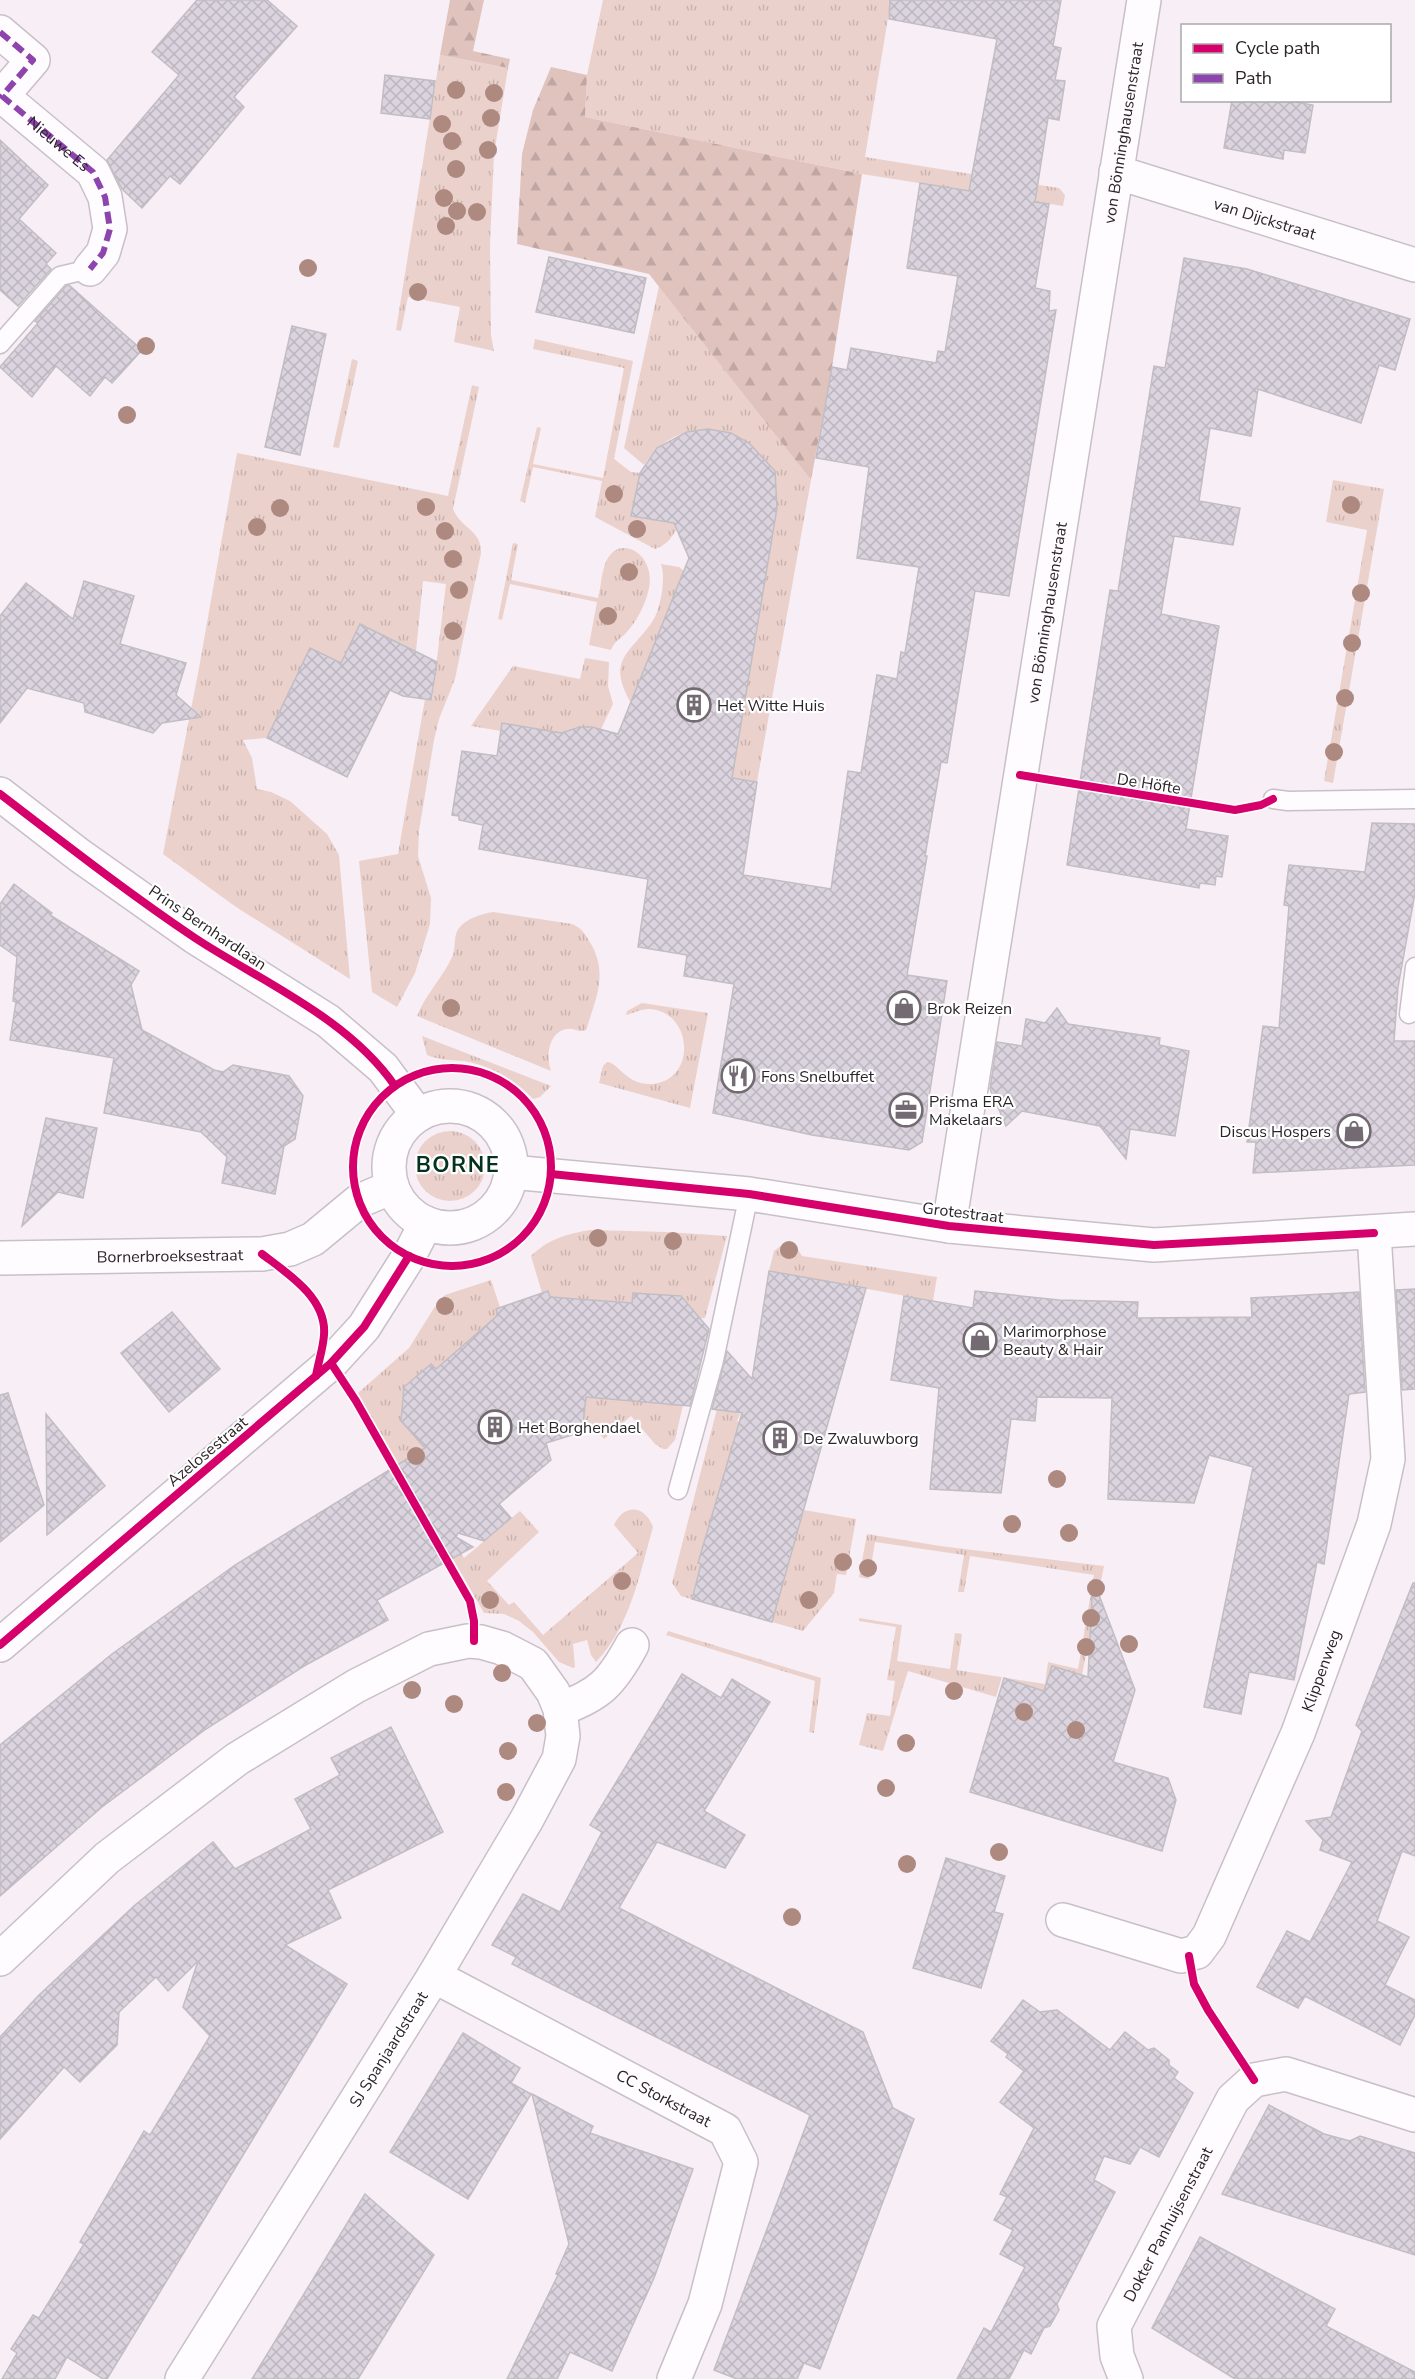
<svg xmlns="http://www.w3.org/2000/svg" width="1415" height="2379" viewBox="0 0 1415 2379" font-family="'Nunito Sans',sans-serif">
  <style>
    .grass { fill: url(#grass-tufts) }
    .forest { fill: url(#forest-firs) }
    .building { fill: url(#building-cross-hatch); stroke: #c2bdc3; stroke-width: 1.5 }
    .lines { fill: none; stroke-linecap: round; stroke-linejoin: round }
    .service-casing { stroke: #c8c0c6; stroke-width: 21 }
    .minor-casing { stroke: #c8c0c6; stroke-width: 36 }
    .tertiary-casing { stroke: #c8c0c6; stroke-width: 36 }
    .service { stroke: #fefcfe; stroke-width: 18 }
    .minor { stroke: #fefcfe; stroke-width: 33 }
    .tertiary { stroke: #fefcfe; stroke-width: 33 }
    .quiet { stroke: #8e44ad; stroke-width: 6; stroke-dasharray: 12 6; stroke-linecap: butt }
    .cycleway-casing { stroke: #fff; stroke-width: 11 }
    .cycleway { stroke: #d6006c; stroke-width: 8 }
    .tree { fill: #ad8980 }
    .labels { text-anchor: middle; stroke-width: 4.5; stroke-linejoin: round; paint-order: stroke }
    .street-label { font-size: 16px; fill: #2b252a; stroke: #fff }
    .poi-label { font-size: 16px; fill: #2b252a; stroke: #fff; text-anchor: start }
    .district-label { font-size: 22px; font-weight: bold; letter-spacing: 1.5px; fill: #033220; stroke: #fff }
  </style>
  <defs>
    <pattern id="grass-tufts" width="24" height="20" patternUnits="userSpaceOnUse" patternTransform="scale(1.5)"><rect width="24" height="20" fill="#ebd1cc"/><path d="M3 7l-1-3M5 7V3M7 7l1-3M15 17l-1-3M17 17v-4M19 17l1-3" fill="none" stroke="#cab3af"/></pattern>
    <pattern id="forest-firs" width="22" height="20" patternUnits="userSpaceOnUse" patternTransform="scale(1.5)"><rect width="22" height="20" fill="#e0c3bd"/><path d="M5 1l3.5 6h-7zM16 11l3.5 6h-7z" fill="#c0a7a3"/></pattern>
    <pattern id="building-cross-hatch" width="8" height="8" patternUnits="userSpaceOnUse" patternTransform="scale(1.5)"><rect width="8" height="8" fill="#dbd4df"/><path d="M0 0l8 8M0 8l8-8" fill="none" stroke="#bcb6c0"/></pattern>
  </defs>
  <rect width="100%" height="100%" fill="#f8eef6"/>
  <g class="grass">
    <polygon points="603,0 891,0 865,157 1059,188 1065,195 1063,206 862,174 585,117 587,75"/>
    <polygon points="440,55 508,68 494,154 490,245 491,335 494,351 454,342 460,307 408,297 401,331 396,330"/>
    <path d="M659,286L811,480L757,782L722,777L730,433C693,426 666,432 644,465L624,448Z"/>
    <path d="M535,339L633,361L614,459L631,472L640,473L631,516L674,523L677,529C670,539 668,544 655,549L595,517L602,481L533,467L525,503L520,501L537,427L541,428L533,464L603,478L624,368L533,349Z"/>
    <polygon points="352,359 358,361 339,448 333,447"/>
    <path d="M472,385L479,387L453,509C461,529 482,530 481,553L455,679L439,719L434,740L419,831L418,856L431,898L430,924L415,973L397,1007L372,992L359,861L398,854L425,699L432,700L446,584L423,581L416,651L360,624L341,663L310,649L267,738L243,740L252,758L257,789L271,792L290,801L327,834L339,855L350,979L236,907L163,854L199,668L237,453L448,496Z"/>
    <polygon points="1333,480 1384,489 1333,783 1324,781 1367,530 1326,522"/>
    <path d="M513,543L518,544L511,580L598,598C601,587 601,573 606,562C618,533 656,553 649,588C646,604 637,621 626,633C620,639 614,642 611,650L589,645L597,602L510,584L502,620L498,619Z"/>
    <path d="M661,564L679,567L684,571L631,703C606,659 630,654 652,622C658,613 660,602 662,592C663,582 664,574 661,564Z"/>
    <polygon points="585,658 609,662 608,686 613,704 601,729 592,727 580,727 565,734 501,731 471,726 513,666 580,679"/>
    <path d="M493,912L572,924C582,928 586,935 591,944C608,974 596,999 586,1030C579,1033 574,1028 567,1029C548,1032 546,1057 551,1071L417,1016C426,993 443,978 453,955C456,946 453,936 459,928C467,918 482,914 493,912Z"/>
    <path d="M642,1003L708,1013L690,1108L599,1083L603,1066L607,1062C618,1062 626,1085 651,1084C697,1082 694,1011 649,1009C641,1009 634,1013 626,1015L627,1011Z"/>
    <path d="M422,1036L551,1086L540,1097L533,1099C514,1079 492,1066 464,1061C451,1060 439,1060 427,1055Z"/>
    <circle cx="450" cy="1166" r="35"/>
    <path d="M590,1230L667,1232L727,1236L705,1318H700L681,1296L633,1293L632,1303L550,1297L548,1291L542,1293L531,1256C548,1239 567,1234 590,1230Z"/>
    <polygon points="782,1245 797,1248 802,1256 937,1277 933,1301 769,1271 774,1251"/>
    <path d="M491,1280L500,1307L496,1309L498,1315L436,1369L431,1364L404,1387L401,1421L453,1480L429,1501L464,1558L520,1511L539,1532L487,1581L509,1605L514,1602L543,1635L638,1553L614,1525C624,1503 645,1505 653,1527C640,1573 630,1627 596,1662L591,1655L587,1640L573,1644L575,1667L573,1668L559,1662L533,1632L519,1621L504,1614L484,1613L358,1393L409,1348L434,1308L445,1295Z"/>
    <polygon points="585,1397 683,1405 675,1440 667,1449 663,1449 655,1444 631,1416 604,1439 591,1423 583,1422"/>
    <polygon points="717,1409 740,1414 737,1421 740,1422 712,1525 709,1525 698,1562 701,1564 691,1599 681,1596 672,1583"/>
    <polygon points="804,1510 856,1519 846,1575 837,1574 834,1593 803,1631 772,1622"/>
    <polygon points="867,1534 940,1546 1104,1566 1082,1675 1052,1667 1038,1709 1043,1690 1002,1677 996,1697 908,1671 883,1751 859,1745 867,1713 890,1716 895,1681 887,1680 896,1627 859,1621 859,1618 902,1625 897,1661 950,1669 955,1633 962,1634 957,1670 1045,1684 1048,1662 1078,1669 1094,1575 970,1556 964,1592 958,1592 964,1555 875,1542 869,1579 859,1577"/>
    <polygon points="668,1631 821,1678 814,1733 809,1732 815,1681 666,1635"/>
  </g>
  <g class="forest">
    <polygon points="450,0 484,0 473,51 510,59 508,68 440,55"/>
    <polygon points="551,67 587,75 585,117 862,174 832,367 811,480 649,274 517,244 522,154 533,110"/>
  </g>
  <g class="building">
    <polygon points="197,0 267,0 297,26 234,97 244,107 180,184 170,176 142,208 122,189 107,160 179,75 152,52"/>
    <polygon points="890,0 1061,0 1053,46 1061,48 1055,80 1065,81 1059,120 1048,118 1035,202 1049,204 1035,288 1050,291 1049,311 1056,310 1009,596 975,591 947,763 941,762 925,856 927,856 907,975 947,981 922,1142 909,1150 812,1135 713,1113 734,984 684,976 687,955 638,947 648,879 479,849 483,825 459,820 459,816 452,815 462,751 497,756 502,723 561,733 580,727 592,727 618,734 689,558 674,523 631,516 640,473 657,448 687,432 708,429 731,433 749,443 775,471 777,508 732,778 757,782 743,875 831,889 848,771 861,773 877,675 897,679 901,652 905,653 919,567 857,558 869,467 816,458 832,367 847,370 851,348 936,363 938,351 945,352 958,276 907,268 920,183 969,191 997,39 889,19"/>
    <polygon points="385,75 435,81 430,119 381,113"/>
    <polygon points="1232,100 1284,100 1313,105 1305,153 1284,150 1283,159 1224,148"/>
    <polygon points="0,140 48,185 19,219 56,253 46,264 51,269 18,306 0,290"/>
    <polygon points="549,257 646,278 634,333 536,312"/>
    <polygon points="1184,258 1247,269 1410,319 1395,370 1379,365 1361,423 1258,389 1251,436 1210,428 1199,501 1240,508 1233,545 1174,536 1161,614 1219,626 1186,829 1228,836 1222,877 1216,876 1215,885 1200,883 1199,888 1067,865 1110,590 1118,591 1154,366 1165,368"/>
    <polygon points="69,285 142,350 112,383 105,377 90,396 56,366 32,397 0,367 38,323 35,321 66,286"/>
    <polygon points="292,326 326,334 300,455 265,447"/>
    <polygon points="84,581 134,596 120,644 186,663 176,695 201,717 162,723 153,733 85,712 84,703 27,688 0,723 0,616 26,583 73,619"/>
    <polygon points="360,624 437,662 431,700 403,696 390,690 347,777 267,738 310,648 341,663"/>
    <polygon points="1372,823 1415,824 1415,893 1398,987 1394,1041 1415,1041 1415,1165 1253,1173 1256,1142 1247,1142 1263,1026 1279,1028 1289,906 1284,905 1289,865 1365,872"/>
    <polygon points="14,884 52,913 50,915 139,971 131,985 142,1030 214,1070 223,1072 233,1065 289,1076 303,1096 295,1139 284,1146 275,1194 222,1183 227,1157 201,1132 104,1113 114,1058 10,1040 16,1002 13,1001 17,957 0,945 0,904"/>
    <polygon points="1057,1008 1068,1024 1160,1038 1159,1045 1189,1051 1175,1136 1130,1129 1126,1159 1100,1126 1022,1111 1006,1126 990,1089 997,1042 1022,1046 1026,1019 1045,1023"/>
    <polygon points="46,1118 97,1128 83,1198 58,1192 22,1226"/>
    <polygon points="769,1271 866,1288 772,1622 692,1599 701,1564 698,1563 742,1413 712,1409 727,1351 752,1379"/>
    <polygon points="1415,1289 1415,1389 1402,1390 1396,1290"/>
    <polygon points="548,1291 550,1297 632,1303 633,1293 681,1296 709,1329 690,1406 586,1397 582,1432 546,1443 551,1460 499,1504 511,1518 484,1541 458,1533 456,1537 473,1547 377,1600 388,1620 304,1666 206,1729 102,1807 0,1896 0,1745 112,1654 235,1565 425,1448 401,1421 404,1387 431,1364 436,1369 498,1315 496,1309"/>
    <polygon points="975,1291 1059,1300 1138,1302 1137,1318 1252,1317 1251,1298 1359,1292 1365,1392 1349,1394 1324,1564 1317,1562 1294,1680 1249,1672 1241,1714 1204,1707 1253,1467 1209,1455 1194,1503 1108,1499 1112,1398 1037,1397 1035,1421 1011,1419 1001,1493 930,1489 939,1388 891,1380 904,1296 973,1308"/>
    <polygon points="172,1312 220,1369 169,1412 121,1353"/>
    <polygon points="8,1393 44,1505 0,1542 0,1395"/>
    <polygon points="46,1414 105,1486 47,1535"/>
    <polygon points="1093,1579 1135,1690 1113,1762 1168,1778 1176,1800 1162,1851 970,1792 1004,1678 1044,1691 1052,1666 1088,1677"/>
    <polygon points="1413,1583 1415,1583 1415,1856 1402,1851 1377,1921 1409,1937 1385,1985 1415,2000 1415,2015 1400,2045 1305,1996 1298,2008 1257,1987 1287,1931 1310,1942 1352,1862 1320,1850 1323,1840 1306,1821 1331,1817 1362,1731 1356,1725"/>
    <polygon points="682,1674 721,1698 732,1679 770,1702 704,1811 745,1835 725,1868 657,1842 619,1908 863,2032 893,2108 914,2119 820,2369 804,2363 797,2379 737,2379 714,2370 810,2115 512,1964 516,1957 492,1945 523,1894 560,1912 602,1832 590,1825"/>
    <polygon points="391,1727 443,1832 328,1890 341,1918 285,1945 347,1984 107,2379 103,2379 67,2357 55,2379 2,2379 17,2353 11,2349 33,2315 39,2318 84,2244 80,2242 144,2131 150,2135 210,2036 183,2007 198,1961 168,1991 156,1977 119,2012 117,2045 80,2082 64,2067 0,2139 0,2037 38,1996 135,1905 213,1842 235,1869 311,1829 295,1799 340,1775 331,1758"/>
    <polygon points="946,1858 1005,1876 994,1912 1003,1914 981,1988 913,1968"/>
    <polygon points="1023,2000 1040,2012 1057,2010 1110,2050 1125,2032 1148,2050 1154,2048 1169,2060 1169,2065 1178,2072 1174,2078 1193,2093 1159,2157 1140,2147 1130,2164 1104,2156 1094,2180 1115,2192 1057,2304 1059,2310 1050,2326 1044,2328 1031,2354 1024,2350 1009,2379 957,2379 984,2328 991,2332 1025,2267 1000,2254 1013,2230 994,2220 1007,2197 1000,2194 1034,2128 1000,2102 1024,2071 1006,2057 1008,2054 991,2041"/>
    <polygon points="463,2033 520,2068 511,2083 531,2094 468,2199 390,2152"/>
    <polygon points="532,2094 593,2126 590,2133 693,2169 654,2278 612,2371 570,2352 557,2379 507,2379 558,2275 556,2274 569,2244"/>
    <polygon points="1269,2105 1324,2134 1350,2141 1360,2136 1415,2153 1415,2255 1222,2194"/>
    <polygon points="365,2194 434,2255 358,2379 252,2379"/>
    <polygon points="1200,2237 1335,2309 1326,2326 1415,2372 1415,2379 1235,2379 1152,2328"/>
  </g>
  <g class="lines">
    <defs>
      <g id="service">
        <polyline points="0,344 60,276 90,269"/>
        <polyline points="1273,799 1288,801 1415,799"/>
        <polyline points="1409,1014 1415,967"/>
        <polyline points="678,1490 714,1360 749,1194"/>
      </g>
      <g id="minor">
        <polyline points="0,32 33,60 2,96 93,172 105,197 110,229 103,253 90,269"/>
        <path id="s1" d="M1116,172L1415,265"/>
        <path id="s2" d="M949,1226L1144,0"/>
        <path id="s3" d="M0,1258L262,1254L290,1249L313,1239L359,1201L392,1187"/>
        <path d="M560,1709C600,1695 612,1682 632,1645"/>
        <path id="s4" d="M1063,1920L1181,1956L1197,1952L1209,1936L1298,1733L1374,1524L1388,1459L1374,1233"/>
        <polyline points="0,1959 107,1858 237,1759 356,1686 429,1649 468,1641 481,1642 502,1648 533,1664 553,1692 560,1709 563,1736 559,1759 527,1819 434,1976 182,2379"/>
        <path id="s5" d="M434,1976L725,2130L741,2162L705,2304L674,2379"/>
        <path id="s6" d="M1126,2379L1117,2356L1114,2326L1233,2099L1254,2080L1286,2074L1415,2115"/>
      </g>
      <g id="tertiary">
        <polyline points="0,794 79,855 195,937 328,1021 383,1068 418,1115"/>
        <circle cx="450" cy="1167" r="61"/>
        <polyline points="511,1172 749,1194 949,1226 1154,1245 1415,1229"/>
        <polyline points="0,1645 331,1363 364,1327 409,1256 426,1223"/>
      </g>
    </defs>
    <use href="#service" class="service-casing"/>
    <use href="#minor" class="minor-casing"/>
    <use href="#tertiary" class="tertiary-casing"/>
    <use href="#service" class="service"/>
    <use href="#minor" class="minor"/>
    <use href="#tertiary" class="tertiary"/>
    <path class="quiet" id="s7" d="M0,32L33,60L2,96L93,172L105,197L110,229L103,253L90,269"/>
    <defs>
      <g id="cycleway">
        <polyline points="1020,775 1235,810 1261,805 1273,799"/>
        <path d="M0,794C64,843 128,893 195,938C262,982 348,1018 395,1086"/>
        <circle cx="452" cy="1167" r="99"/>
        <polyline points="551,1174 749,1194 949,1226 1154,1245 1374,1233"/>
        <path d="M262,1254C287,1273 327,1298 324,1335C323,1349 318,1363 316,1376"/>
        <polyline points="331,1363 356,1401 470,1601 474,1621 474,1641"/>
        <polyline points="0,1645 331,1363 364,1327 409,1256"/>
        <polyline points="1189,1956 1194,1984 1208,2010 1254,2080"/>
      </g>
    </defs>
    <use href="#cycleway" class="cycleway-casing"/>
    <use href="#cycleway" class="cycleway"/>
  </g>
  <g class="tree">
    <circle cx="456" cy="90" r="9"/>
    <circle cx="494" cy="93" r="9"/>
    <circle cx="491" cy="118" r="9"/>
    <circle cx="442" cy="124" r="9"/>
    <circle cx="452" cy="141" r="9"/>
    <circle cx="488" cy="150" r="9"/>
    <circle cx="456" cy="169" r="9"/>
    <circle cx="444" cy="198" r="9"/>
    <circle cx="457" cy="211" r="9"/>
    <circle cx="477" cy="212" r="9"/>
    <circle cx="446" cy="226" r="9"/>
    <circle cx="308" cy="268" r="9"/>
    <circle cx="418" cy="292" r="9"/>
    <circle cx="146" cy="346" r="9"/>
    <circle cx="127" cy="415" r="9"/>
    <circle cx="614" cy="494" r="9"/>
    <circle cx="1351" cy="505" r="9"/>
    <circle cx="426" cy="507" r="9"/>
    <circle cx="280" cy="508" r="9"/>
    <circle cx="257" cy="527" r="9"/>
    <circle cx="637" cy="529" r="9"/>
    <circle cx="445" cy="531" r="9"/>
    <circle cx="453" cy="559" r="9"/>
    <circle cx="629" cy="572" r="9"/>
    <circle cx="459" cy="590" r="9"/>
    <circle cx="1361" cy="593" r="9"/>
    <circle cx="608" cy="616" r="9"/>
    <circle cx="453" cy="631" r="9"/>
    <circle cx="1352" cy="643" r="9"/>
    <circle cx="1345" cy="698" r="9"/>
    <circle cx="1334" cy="752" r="9"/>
    <circle cx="451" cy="1008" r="9"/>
    <circle cx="598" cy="1238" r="9"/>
    <circle cx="673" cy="1241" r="9"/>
    <circle cx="789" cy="1250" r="9"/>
    <circle cx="445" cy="1306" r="9"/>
    <circle cx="416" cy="1456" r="9"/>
    <circle cx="1057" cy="1479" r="9"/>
    <circle cx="1012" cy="1524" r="9"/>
    <circle cx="1069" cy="1533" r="9"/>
    <circle cx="843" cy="1562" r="9"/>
    <circle cx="868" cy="1568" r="9"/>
    <circle cx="622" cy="1581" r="9"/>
    <circle cx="1096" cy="1588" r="9"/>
    <circle cx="490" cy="1600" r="9"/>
    <circle cx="809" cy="1600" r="9"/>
    <circle cx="1091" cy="1618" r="9"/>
    <circle cx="1129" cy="1644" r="9"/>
    <circle cx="1086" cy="1647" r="9"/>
    <circle cx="502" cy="1673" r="9"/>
    <circle cx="412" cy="1690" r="9"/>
    <circle cx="954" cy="1691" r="9"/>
    <circle cx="454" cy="1704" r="9"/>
    <circle cx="1024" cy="1712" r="9"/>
    <circle cx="537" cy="1723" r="9"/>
    <circle cx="1076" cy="1730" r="9"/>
    <circle cx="906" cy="1743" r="9"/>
    <circle cx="508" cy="1751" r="9"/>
    <circle cx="886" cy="1788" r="9"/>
    <circle cx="506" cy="1792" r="9"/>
    <circle cx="999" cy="1852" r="9"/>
    <circle cx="907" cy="1864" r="9"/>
    <circle cx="792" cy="1917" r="9"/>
  </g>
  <defs>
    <symbol id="building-ring" viewBox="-11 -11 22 22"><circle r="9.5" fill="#fff" stroke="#736b71" stroke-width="1.5"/><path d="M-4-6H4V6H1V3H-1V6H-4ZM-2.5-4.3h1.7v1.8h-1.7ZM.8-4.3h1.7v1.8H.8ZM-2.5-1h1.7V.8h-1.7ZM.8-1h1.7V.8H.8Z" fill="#736b71"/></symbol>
    <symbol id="shop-ring" viewBox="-11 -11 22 22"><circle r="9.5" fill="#fff" stroke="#736b71" stroke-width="1.5"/><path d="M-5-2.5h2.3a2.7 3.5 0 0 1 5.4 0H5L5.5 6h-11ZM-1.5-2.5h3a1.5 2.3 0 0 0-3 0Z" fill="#736b71"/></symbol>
    <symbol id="restaurant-ring" viewBox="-11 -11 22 22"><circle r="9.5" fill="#fff" stroke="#736b71" stroke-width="1.5"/><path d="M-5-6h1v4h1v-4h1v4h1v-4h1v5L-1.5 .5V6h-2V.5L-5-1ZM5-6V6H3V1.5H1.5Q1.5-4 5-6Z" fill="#736b71"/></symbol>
    <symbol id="office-ring" viewBox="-11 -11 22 22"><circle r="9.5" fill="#fff" stroke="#736b71" stroke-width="1.5"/><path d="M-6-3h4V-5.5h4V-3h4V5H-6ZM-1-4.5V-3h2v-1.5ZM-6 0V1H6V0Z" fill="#736b71"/></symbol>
  </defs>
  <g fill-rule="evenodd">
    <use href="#building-ring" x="675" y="686" width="38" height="38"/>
    <use href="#shop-ring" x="885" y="989" width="38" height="38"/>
    <use href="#restaurant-ring" x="719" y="1057" width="38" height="38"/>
    <use href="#office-ring" x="887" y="1091" width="38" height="38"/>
    <use href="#shop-ring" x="1335" y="1112" width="38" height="38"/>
    <use href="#shop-ring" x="961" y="1321" width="38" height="38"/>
    <use href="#building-ring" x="476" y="1408" width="38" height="38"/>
    <use href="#building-ring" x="761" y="1419" width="38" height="38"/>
  </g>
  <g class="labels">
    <g class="street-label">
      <text dy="6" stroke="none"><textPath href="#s2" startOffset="1107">von Bönninghausenstraat</textPath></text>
      <text dy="6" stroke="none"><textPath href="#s7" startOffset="165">Nieuwe Es</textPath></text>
      <text dy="6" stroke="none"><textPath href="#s1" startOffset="156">van Dijckstraat</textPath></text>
      <text dy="6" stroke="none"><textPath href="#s2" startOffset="621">von Bönninghausenstraat</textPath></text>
      <text transform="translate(1149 783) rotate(9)" y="6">De Höfte</text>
      <text transform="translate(208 927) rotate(34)" y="6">Prins Bernhardlaan</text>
      <text transform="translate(963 1212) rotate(7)" y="6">Grotestraat</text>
      <text dy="6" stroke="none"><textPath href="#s3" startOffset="170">Bornerbroeksestraat</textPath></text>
      <text transform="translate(207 1451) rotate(-40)" y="6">Azelosestraat</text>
      <text dy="6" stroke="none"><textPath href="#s4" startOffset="448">Klippenweg</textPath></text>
      <text transform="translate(388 2049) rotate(-58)" y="6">SJ Spanjaardstraat</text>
      <text dy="6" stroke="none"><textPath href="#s5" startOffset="260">CC Storkstraat</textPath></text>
      <text dy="6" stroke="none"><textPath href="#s6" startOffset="170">Dokter Panhuijsenstraat</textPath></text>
    </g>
    <g class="poi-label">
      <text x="717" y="711">Het Witte Huis</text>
      <text x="927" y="1014">Brok Reizen</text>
      <text x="761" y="1082">Fons Snelbuffet</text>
      <text x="929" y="1107">Prisma ERA<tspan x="929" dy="18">Makelaars</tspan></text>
      <text x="1331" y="1137" text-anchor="end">Discus Hospers</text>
      <text x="1003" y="1337">Marimorphose<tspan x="1003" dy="18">Beauty &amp; Hair</tspan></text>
      <text x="518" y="1433">Het Borghendael</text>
      <text x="803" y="1444">De Zwaluwborg</text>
    </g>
    <g class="district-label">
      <text x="458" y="1172">BORNE</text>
    </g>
  </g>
  <rect x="1181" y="24" width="210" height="78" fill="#ffffff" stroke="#aaa8aa" stroke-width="1.5"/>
  <rect x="1193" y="44" width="30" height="9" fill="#d6006c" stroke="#aaa8aa" stroke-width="1.5"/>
  <text x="1235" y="54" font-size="18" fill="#2b252a">Cycle path</text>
  <rect x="1193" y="74" width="30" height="9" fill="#8e44ad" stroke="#aaa8aa" stroke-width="1.5"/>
  <text x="1235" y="84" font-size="18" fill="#2b252a">Path</text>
</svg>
